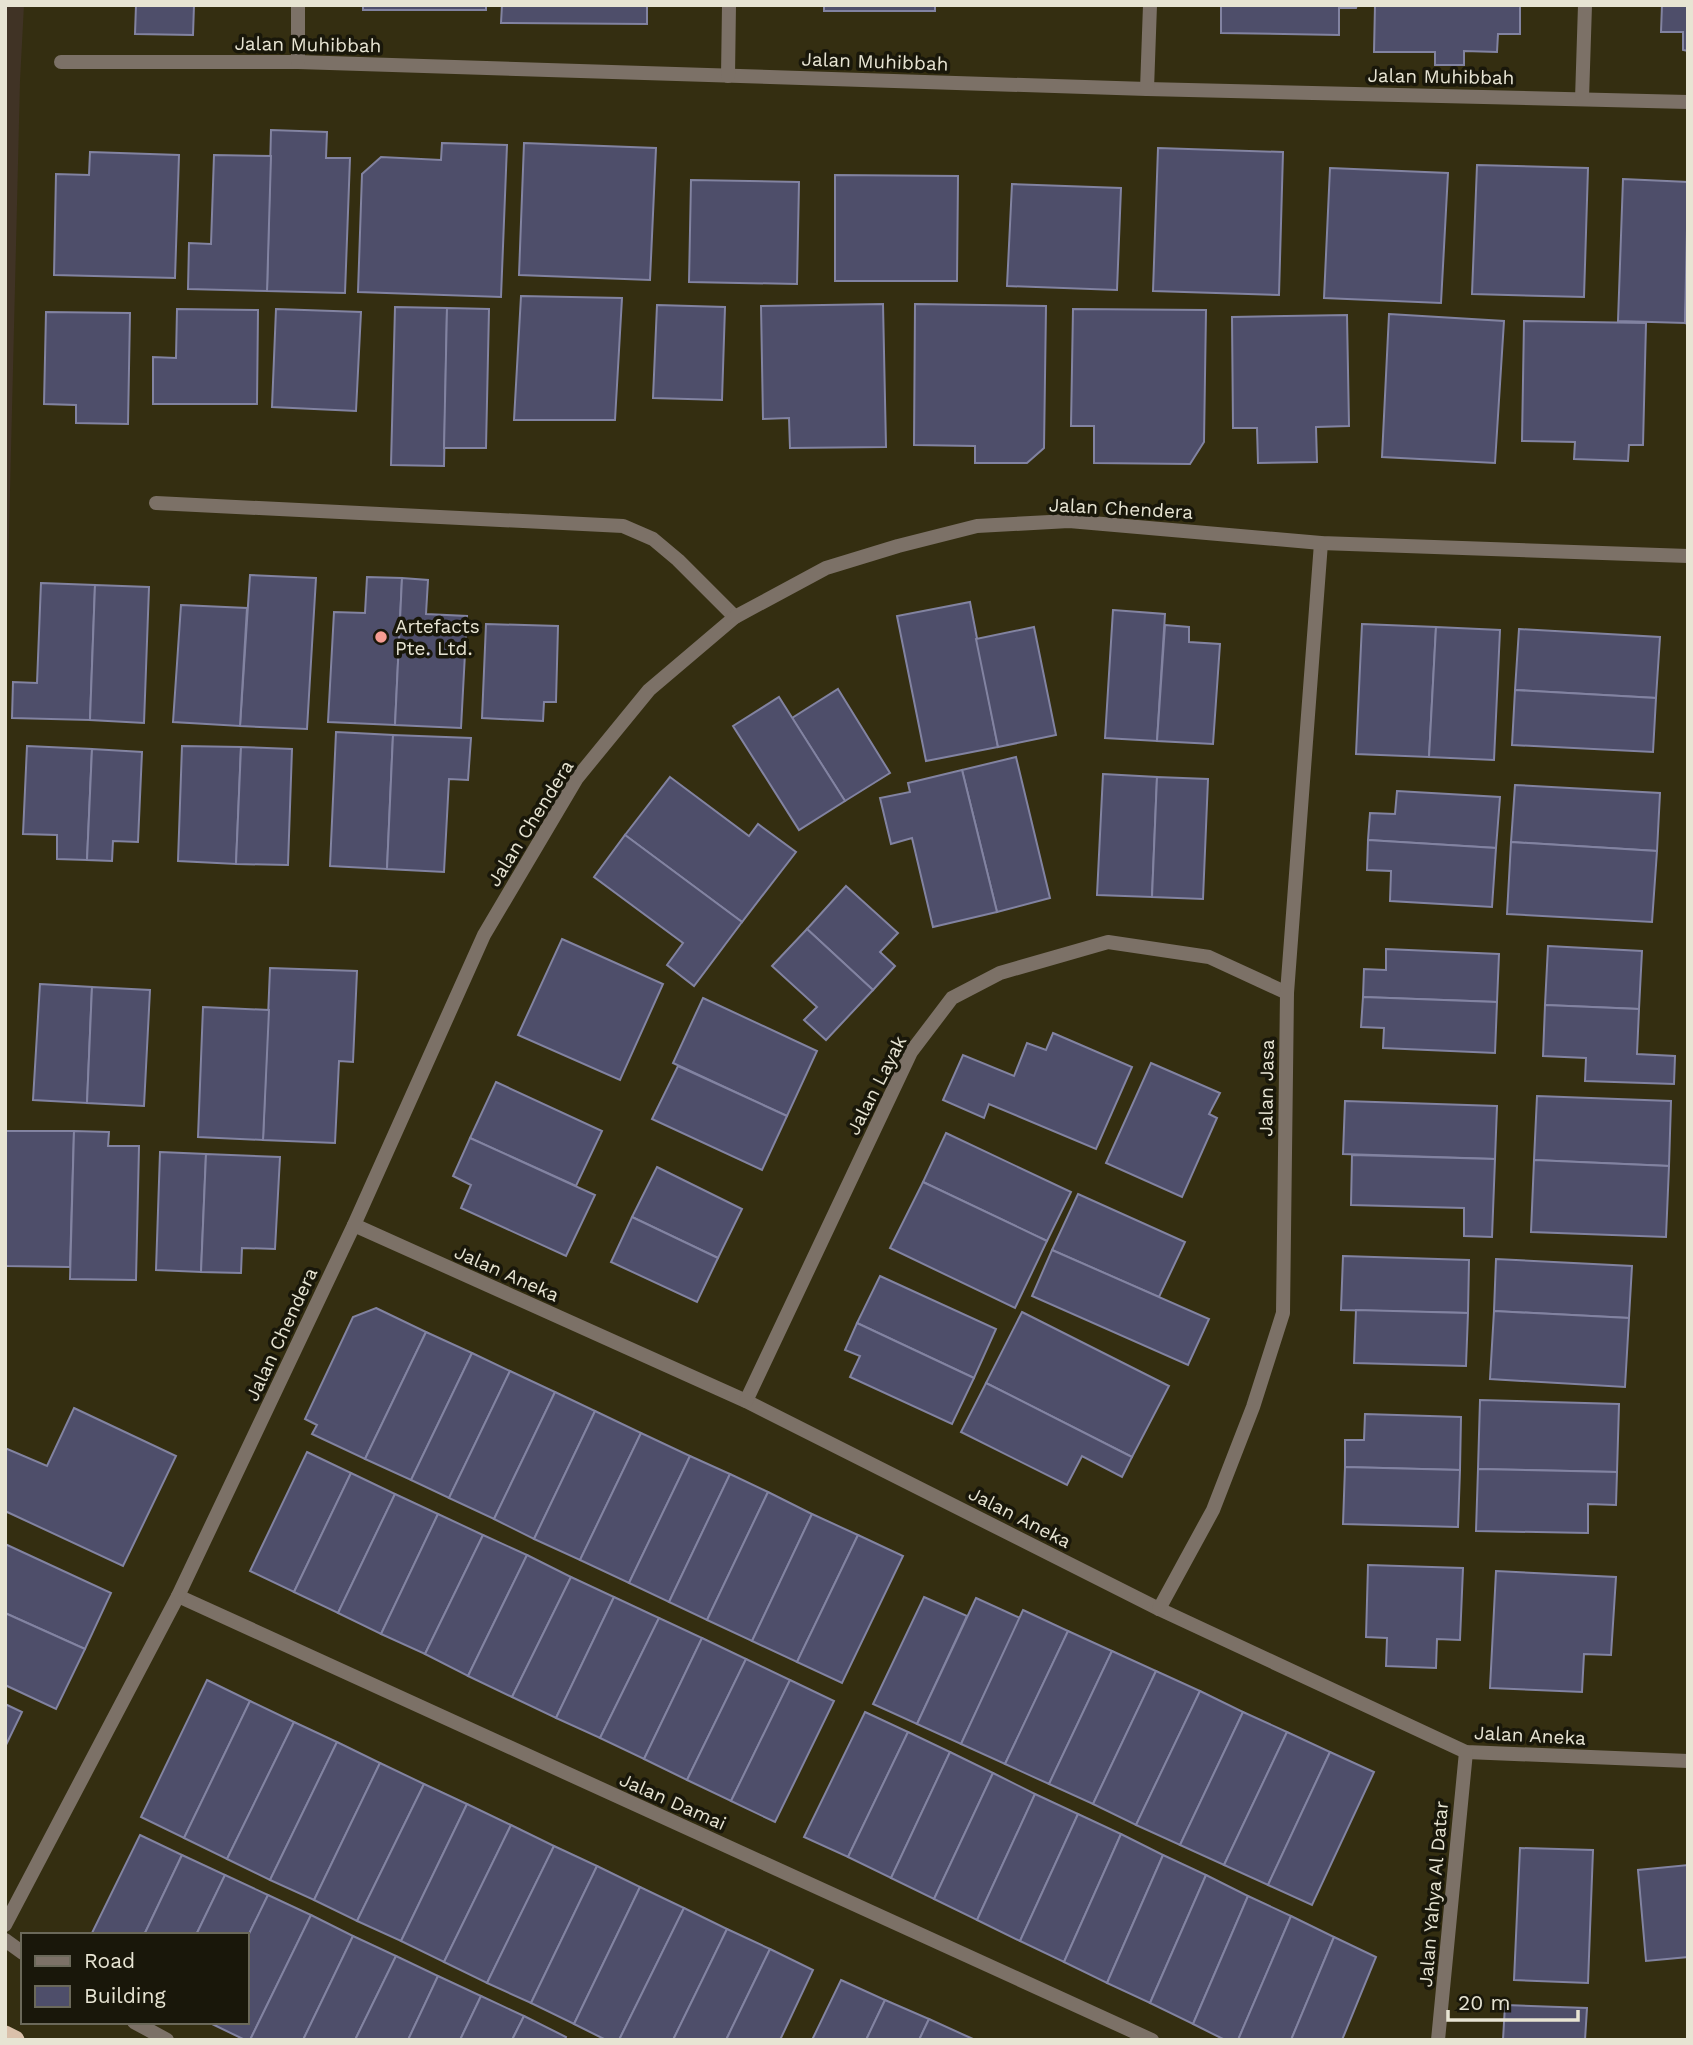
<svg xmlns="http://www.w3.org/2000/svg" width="1693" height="2045" viewBox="0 0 1693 2045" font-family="'Work Sans',sans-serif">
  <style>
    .education { fill: #403325 }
    .building { fill: #4e4e6a; stroke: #8283a1; stroke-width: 2 }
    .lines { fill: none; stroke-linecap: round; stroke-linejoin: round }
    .minor { stroke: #7c7167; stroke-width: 14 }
    .trunk { stroke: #dac0aa; stroke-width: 19 }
    .poi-dot { fill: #f59c93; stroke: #19170a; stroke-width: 2.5 }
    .labels { text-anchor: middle; stroke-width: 7; stroke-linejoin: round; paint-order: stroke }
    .street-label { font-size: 19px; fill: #e7e4d3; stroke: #19170a }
    .poi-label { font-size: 19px; fill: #e7e4d3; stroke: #19170a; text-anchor: start }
  </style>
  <rect width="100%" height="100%" fill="#342e11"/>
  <polygon class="education" points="5,5 24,5 20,81 5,697"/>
  <g class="building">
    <polygon points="136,5 194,5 193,35 135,34"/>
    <rect x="363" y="5" width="123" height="5"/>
    <polygon points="502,5 647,5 647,24 501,23"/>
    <rect x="824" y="5" width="111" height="6"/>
    <polygon points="1221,5 1357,5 1356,8 1339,8 1339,35 1221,33"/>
    <polygon points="1375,5 1520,5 1520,34 1498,34 1497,52 1464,51 1464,65 1435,65 1435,52 1374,52"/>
    <polygon points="1662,5 1688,5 1688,51 1683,50 1683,32 1661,32"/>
    <polygon points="271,130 327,132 326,158 350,158 345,293 267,291"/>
    <polygon points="442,143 507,145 501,297 358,292 362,174 381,157 441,160"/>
    <polygon points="524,143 656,148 650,280 519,275"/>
    <polygon points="1158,148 1283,152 1279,295 1153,291"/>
    <polygon points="90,152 179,155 175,278 54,275 56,174 89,175"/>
    <polygon points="214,155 271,156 267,291 188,289 189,243 211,244"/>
    <polygon points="1477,165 1588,168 1584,297 1472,294"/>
    <polygon points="1330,168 1448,173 1441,303 1324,298"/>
    <polygon points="835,175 958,176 957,281 835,281"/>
    <polygon points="1623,179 1688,182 1685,323 1618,321"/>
    <polygon points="691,180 799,182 797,284 689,282"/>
    <polygon points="1012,184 1121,188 1117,290 1007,286"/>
    <polygon points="1688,251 1688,324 1685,323"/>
    <polygon points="521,296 622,298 615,420 514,420"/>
    <polygon points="883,304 886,447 790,448 789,418 763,419 761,306"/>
    <polygon points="915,304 1046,306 1044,448 1027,463 975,463 975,446 914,445"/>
    <polygon points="657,305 725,307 722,400 653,398"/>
    <polygon points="395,307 447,308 444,466 391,465"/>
    <polygon points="447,308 489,309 486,448 444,448"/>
    <polygon points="177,309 258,310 257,404 153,404 153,357 176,358"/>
    <polygon points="276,309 361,312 356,411 272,407"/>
    <polygon points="1073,309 1206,310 1204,442 1190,464 1094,463 1094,426 1071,426"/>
    <polygon points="46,312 130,313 128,424 76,423 76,405 44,404"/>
    <polygon points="1389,314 1504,321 1495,463 1382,457"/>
    <polygon points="1347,315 1349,426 1316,427 1317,462 1258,463 1257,428 1233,428 1232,317"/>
    <polygon points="1524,321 1646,323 1643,445 1629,445 1628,461 1574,459 1575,442 1522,441"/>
    <polygon points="250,575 316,578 307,729 240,726"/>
    <polygon points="367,577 402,578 395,725 328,722 334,612 365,613"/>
    <polygon points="402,578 428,580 426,614 467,616 461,728 395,725"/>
    <polygon points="41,583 95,585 90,720 12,718 13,682 37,683"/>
    <polygon points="95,585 149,587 144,723 90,720"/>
    <polygon points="970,602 998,747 926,761 897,616"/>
    <polygon points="181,605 247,608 240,726 173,722"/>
    <polygon points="1113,610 1165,614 1157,741 1105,738"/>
    <polygon points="486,624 558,626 556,702 544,702 543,721 482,718"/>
    <polygon points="1362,624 1436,627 1429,757 1356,754"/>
    <polygon points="1165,625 1189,627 1189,642 1220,644 1213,744 1157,741"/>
    <polygon points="1034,627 1056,735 998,747 976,639"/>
    <polygon points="1436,627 1500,630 1494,760 1429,757"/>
    <polygon points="1519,629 1660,637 1656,698 1515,690"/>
    <polygon points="838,689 890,773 845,801 792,718"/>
    <polygon points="1515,690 1656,698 1653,752 1512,745"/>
    <polygon points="779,697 845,801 799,830 733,726"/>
    <polygon points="336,732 393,735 387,869 330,866"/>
    <polygon points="393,735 471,738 468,780 449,779 444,872 387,869"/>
    <polygon points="27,746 92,749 87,860 57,859 57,835 23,834"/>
    <polygon points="182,746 241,747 236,864 178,861"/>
    <polygon points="241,747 292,749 288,865 236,864"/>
    <polygon points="92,749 142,752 138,842 113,841 112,861 87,860"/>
    <polygon points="1016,757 1050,898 997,912 962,770"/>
    <polygon points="962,770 997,912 933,927 912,838 891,844 880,798 910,792 908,783"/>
    <polygon points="1103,774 1157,777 1152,897 1097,895"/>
    <polygon points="670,777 749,836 758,824 796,852 742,922 625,835"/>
    <polygon points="1157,777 1208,779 1203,899 1152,897"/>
    <polygon points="1515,785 1660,793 1657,851 1511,842"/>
    <polygon points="1397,791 1500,797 1496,848 1368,840 1370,813 1395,814"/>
    <polygon points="625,835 742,922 694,986 667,965 683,943 594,877"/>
    <polygon points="1368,840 1496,848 1492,907 1390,901 1391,871 1367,870"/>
    <polygon points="1511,842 1657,851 1652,922 1507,914"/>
    <polygon points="846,886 898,933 880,952 895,966 873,990 807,929"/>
    <polygon points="807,929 873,990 826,1040 804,1020 817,1007 772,966"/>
    <polygon points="562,939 663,984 620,1080 518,1035"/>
    <polygon points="1548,946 1642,951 1639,1009 1545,1005"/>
    <polygon points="1386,949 1499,954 1497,1002 1363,997 1364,969 1386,970"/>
    <polygon points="270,968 357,971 353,1062 339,1061 335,1143 263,1140"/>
    <polygon points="40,984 92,987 87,1103 33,1100"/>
    <polygon points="92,987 150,990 144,1106 87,1103"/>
    <polygon points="1363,997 1497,1002 1495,1053 1383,1048 1384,1028 1361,1027"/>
    <polygon points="703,998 817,1051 787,1116 673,1063"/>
    <polygon points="1545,1005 1639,1009 1637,1054 1675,1056 1674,1084 1585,1081 1586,1058 1543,1056"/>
    <polygon points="203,1007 269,1010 263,1140 198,1137"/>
    <polygon points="1053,1033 1132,1067 1096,1149 989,1104 984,1118 943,1100 963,1055 1014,1076 1027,1043 1046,1050"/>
    <polygon points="1151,1063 1220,1093 1209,1114 1217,1118 1182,1197 1106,1163"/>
    <polygon points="678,1066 787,1116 762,1170 652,1119"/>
    <polygon points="496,1082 602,1131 576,1186 470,1138"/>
    <polygon points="1537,1096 1671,1101 1669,1166 1534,1160"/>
    <polygon points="1345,1101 1497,1106 1495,1159 1343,1154"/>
    <polygon points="5,1131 74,1131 70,1267 5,1266"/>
    <polygon points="74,1131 109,1132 108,1146 139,1146 136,1280 70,1279"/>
    <polygon points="946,1133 1071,1192 1047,1241 923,1182"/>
    <polygon points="470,1138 595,1195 566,1256 461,1208 471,1185 453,1176"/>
    <polygon points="160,1152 206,1154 201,1272 156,1270"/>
    <polygon points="206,1154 280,1157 275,1249 242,1248 241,1273 201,1272"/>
    <polygon points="1352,1155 1495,1159 1492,1237 1464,1236 1464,1208 1351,1205"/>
    <polygon points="1534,1160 1669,1166 1666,1237 1531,1232"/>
    <polygon points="657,1167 742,1209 718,1258 632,1217"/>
    <polygon points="923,1182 1047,1241 1015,1308 890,1248"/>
    <polygon points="1078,1194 1185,1242 1159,1297 1052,1250"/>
    <polygon points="632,1217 718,1258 697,1302 611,1262"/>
    <polygon points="1052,1250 1209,1319 1188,1365 1032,1296"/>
    <polygon points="1343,1256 1469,1260 1468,1313 1341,1310"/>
    <polygon points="1496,1259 1632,1266 1629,1318 1494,1311"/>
    <polygon points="880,1276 996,1329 974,1378 857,1323"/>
    <polygon points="376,1308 426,1332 365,1459 312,1434 317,1425 305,1419 353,1317"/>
    <polygon points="1356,1310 1468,1313 1466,1366 1354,1363"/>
    <polygon points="1494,1311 1629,1318 1625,1387 1490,1379"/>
    <polygon points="1022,1312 1169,1386 1132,1457 986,1383"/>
    <polygon points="857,1323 974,1378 952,1424 850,1377 860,1356 845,1350"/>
    <polygon points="426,1332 472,1353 411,1480 365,1459"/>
    <polygon points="472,1353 510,1371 449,1498 411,1480"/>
    <polygon points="510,1371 555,1392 494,1519 449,1498"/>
    <polygon points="986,1383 1132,1457 1122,1477 1082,1456 1067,1485 961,1432"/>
    <polygon points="555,1392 595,1411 534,1539 494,1519"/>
    <polygon points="1480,1400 1619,1404 1617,1472 1478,1469"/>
    <polygon points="74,1408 176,1456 123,1566 5,1511 5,1448 47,1466"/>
    <polygon points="595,1411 641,1433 580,1560 534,1539"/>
    <polygon points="1365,1414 1461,1417 1460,1470 1345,1467 1345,1440 1364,1440"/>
    <polygon points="641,1433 690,1456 629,1583 580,1560"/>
    <polygon points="307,1452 351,1473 294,1592 250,1571"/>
    <polygon points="690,1456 730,1474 669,1602 629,1583"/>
    <polygon points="1345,1467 1460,1470 1458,1527 1343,1524"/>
    <polygon points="1478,1469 1617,1472 1616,1505 1588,1504 1588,1533 1476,1531"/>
    <polygon points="351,1473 395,1494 338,1613 294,1592"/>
    <polygon points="730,1474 768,1492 707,1620 669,1602"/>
    <polygon points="768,1492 812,1514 752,1641 707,1620"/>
    <polygon points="395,1494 438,1514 381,1634 338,1613"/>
    <polygon points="438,1514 483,1535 425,1654 381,1634"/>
    <polygon points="812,1514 858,1535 797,1662 752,1641"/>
    <polygon points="483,1535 527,1555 468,1676 425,1654"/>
    <polygon points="858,1535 903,1556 842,1683 797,1662"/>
    <polygon points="5,1544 111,1593 85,1649 5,1613"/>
    <polygon points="527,1555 571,1577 512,1697 468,1676"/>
    <polygon points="1368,1565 1463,1568 1460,1640 1437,1639 1436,1668 1386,1666 1387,1638 1366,1637"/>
    <polygon points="1496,1571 1616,1577 1611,1655 1584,1654 1582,1692 1490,1688"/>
    <polygon points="571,1577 614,1597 556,1718 512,1697"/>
    <polygon points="614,1597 659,1618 600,1738 556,1718"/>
    <polygon points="924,1597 967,1616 917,1724 873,1704"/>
    <polygon points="976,1598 1020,1618 961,1744 917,1724"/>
    <polygon points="1023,1610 1068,1631 1005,1764 961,1744"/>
    <polygon points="5,1613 85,1649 56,1709 5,1685"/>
    <polygon points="659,1618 702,1638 644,1759 600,1738"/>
    <polygon points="1068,1631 1112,1651 1049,1784 1005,1764"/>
    <polygon points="702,1638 746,1659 687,1780 644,1759"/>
    <polygon points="1112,1651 1156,1671 1093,1804 1049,1784"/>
    <polygon points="746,1659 790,1680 731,1801 687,1780"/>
    <polygon points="1156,1671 1200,1691 1136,1825 1093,1804"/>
    <polygon points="207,1680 250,1701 184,1838 141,1817"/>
    <polygon points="790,1680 834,1701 775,1822 731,1801"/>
    <polygon points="1200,1691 1243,1712 1180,1845 1136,1825"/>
    <polygon points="250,1701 294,1722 227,1859 184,1838"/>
    <polygon points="5,1704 22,1712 5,1747"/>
    <polygon points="865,1712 908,1732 848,1857 804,1837"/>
    <polygon points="1243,1712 1287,1732 1224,1865 1180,1845"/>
    <polygon points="294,1722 337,1742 270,1880 227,1859"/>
    <polygon points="908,1732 950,1752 891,1878 848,1857"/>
    <polygon points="1287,1732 1330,1752 1268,1885 1224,1865"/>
    <polygon points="337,1742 380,1763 314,1900 270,1880"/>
    <polygon points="950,1752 993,1773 934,1899 891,1878"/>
    <polygon points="1330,1752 1374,1772 1312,1905 1268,1885"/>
    <polygon points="380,1763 424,1784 357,1921 314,1900"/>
    <polygon points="993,1773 1035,1794 977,1920 934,1899"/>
    <polygon points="424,1784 467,1804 401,1941 357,1921"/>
    <polygon points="1035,1794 1078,1814 1020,1941 977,1920"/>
    <polygon points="467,1804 511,1825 444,1962 401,1941"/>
    <polygon points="1078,1814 1121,1834 1064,1962 1020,1941"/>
    <polygon points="511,1825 554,1846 487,1983 444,1962"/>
    <polygon points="1121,1834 1163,1855 1107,1983 1064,1962"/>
    <polygon points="140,1835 182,1855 144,1935 91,1935"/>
    <polygon points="554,1846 597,1866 531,2003 487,1983"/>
    <polygon points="1520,1848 1593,1850 1588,1983 1514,1980"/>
    <polygon points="182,1855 225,1875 196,1935 144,1935"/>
    <polygon points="1163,1855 1206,1875 1150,2003 1107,1983"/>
    <polygon points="1688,1865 1688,1957 1646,1961 1638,1870"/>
    <polygon points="597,1866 640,1887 574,2024 531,2003"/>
    <polygon points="225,1875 268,1895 247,1938 247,1935 196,1935"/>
    <polygon points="1206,1875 1248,1896 1193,2024 1150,2003"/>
    <polygon points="640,1887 684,1908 619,2040 606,2040 574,2024"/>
    <polygon points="268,1895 311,1915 250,2040 245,2040 208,2022 247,2022 247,1938"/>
    <polygon points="1248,1896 1291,1916 1238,2040 1225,2040 1193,2024"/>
    <polygon points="684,1908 727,1929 673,2040 619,2040"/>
    <polygon points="311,1915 353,1936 303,2040 250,2040"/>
    <polygon points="1291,1916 1334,1937 1291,2040 1238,2040"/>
    <polygon points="727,1929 770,1949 726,2040 673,2040"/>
    <polygon points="353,1936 396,1956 355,2040 303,2040"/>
    <polygon points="1334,1937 1376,1957 1342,2040 1291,2040"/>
    <polygon points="770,1949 813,1970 780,2040 726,2040"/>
    <polygon points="396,1956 438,1976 408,2040 355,2040"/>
    <polygon points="438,1976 481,1996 460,2040 408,2040"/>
    <polygon points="841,1980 885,2000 866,2040 812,2040"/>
    <polygon points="481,1996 524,2016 512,2040 460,2040"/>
    <polygon points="885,2000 929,2019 919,2040 866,2040"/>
    <polygon points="1505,2005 1587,2008 1585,2040 1503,2040"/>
    <polygon points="524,2016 566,2037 565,2040 512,2040"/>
    <polygon points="929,2019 973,2039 919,2040"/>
  </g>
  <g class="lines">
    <g class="minor">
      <polyline points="61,62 298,62 1147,89 1688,102"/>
      <polyline points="298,62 298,5"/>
      <polyline points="728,76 729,5"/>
      <polyline points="1147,89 1150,5"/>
      <polyline points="1582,99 1585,5"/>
      <polyline points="156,503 623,526 653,539 678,560 735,617"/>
      <polyline points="354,1225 746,1401 1159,1609 1466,1752 1688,1761"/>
      <polyline points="746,1401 911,1052 952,998 1000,973 1108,942 1209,957 1287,993"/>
      <polyline points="178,1596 1152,2040"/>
      <polyline points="1159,1609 1213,1510 1253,1407 1283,1313 1287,993 1321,543"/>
      <polyline points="5,1925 178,1596 354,1225 484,935 577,778 649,690 735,617 826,568 898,546 977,526 1069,521 1321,543 1688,556"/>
      <polyline points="5,1940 23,1953"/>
      <polyline points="134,2022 167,2040"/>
      <polyline points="1438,2040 1466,1752"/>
    </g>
    <polyline class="trunk" points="5,2035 15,2040"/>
  </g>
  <circle class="poi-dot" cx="381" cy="637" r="7"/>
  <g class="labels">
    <g class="street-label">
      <text transform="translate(308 44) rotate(1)" y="7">Jalan Muhibbah</text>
      <text transform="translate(875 61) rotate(2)" y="7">Jalan Muhibbah</text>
      <text transform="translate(1441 76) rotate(1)" y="7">Jalan Muhibbah</text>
      <text transform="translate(1121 508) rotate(3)" y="7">Jalan Chendera</text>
      <text transform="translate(530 823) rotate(-58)" y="7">Jalan Chendera</text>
      <text transform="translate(876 1085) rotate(-63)" y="7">Jalan Layak</text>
      <text transform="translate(1266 1088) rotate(-89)" y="7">Jalan Jasa</text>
      <text transform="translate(507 1273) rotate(24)" y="7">Jalan Aneka</text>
      <text transform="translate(281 1334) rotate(-65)" y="7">Jalan Chendera</text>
      <text transform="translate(1020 1517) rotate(27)" y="7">Jalan Aneka</text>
      <text transform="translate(1530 1735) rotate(3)" y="7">Jalan Aneka</text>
      <text transform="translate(673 1801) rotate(24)" y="7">Jalan Damai</text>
      <text transform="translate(1433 1894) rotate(-85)" y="7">Jalan Yahya Al Datar</text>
    </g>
    <g class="poi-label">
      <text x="395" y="633">Artefacts<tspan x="395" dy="22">Pte. Ltd.</tspan></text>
    </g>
  </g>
  <rect width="1693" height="2045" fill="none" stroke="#e7e4d3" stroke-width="14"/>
  <rect x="21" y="1933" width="228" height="91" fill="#19170a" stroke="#6b695a" stroke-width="2"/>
  <rect x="35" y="1956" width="35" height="10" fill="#7c7167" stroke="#6b695a" stroke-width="2"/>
  <text x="84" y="1968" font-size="21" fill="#e7e4d3">Road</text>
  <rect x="35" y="1986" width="35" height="21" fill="#4e4e6a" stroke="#6b695a" stroke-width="2"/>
  <text x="84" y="2003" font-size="21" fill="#e7e4d3">Building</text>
  <path d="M1448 2010v10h130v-10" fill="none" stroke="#e7e4d3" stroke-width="3.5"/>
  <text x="1458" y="2010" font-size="21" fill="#e7e4d3" stroke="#19170a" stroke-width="5" paint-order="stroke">20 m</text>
</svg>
